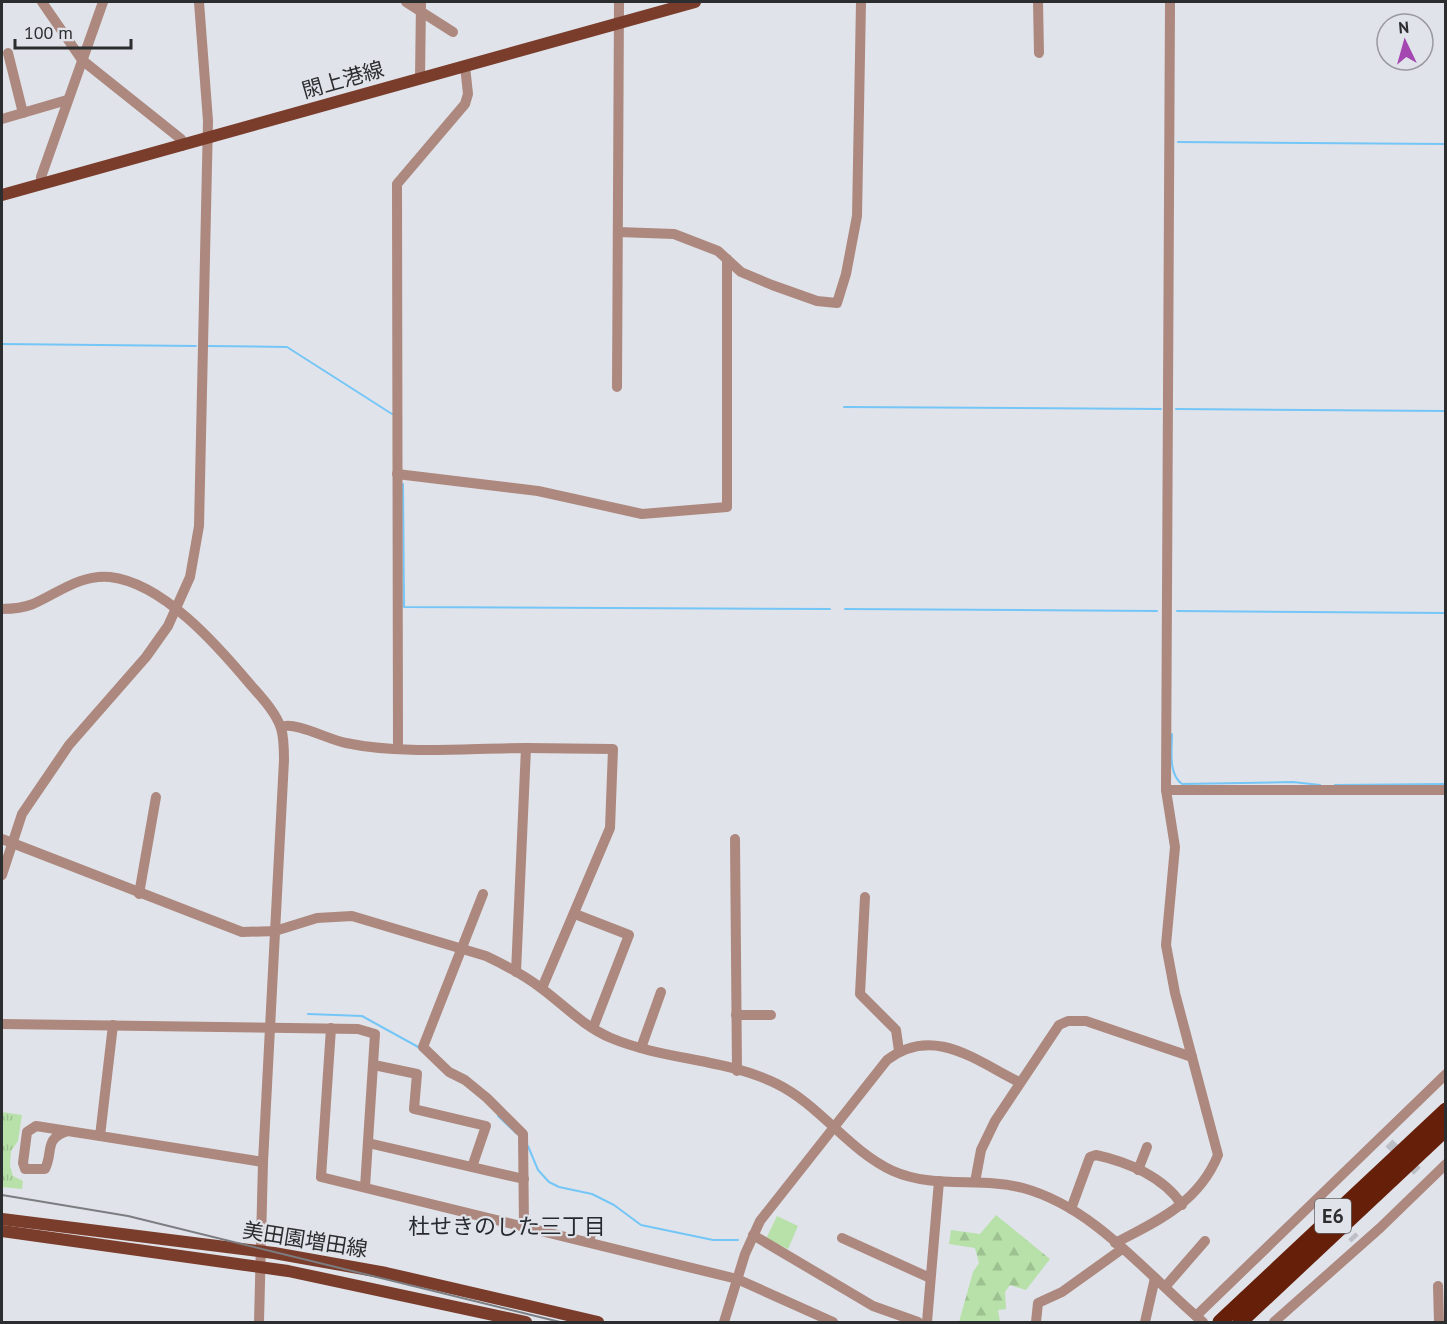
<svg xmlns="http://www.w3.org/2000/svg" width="1447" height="1324" viewBox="0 0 1447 1324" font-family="'PT Sans','Noto Sans JP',sans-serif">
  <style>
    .grass { fill: #b7e1a8 }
    .forest { fill: url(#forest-firs) }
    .park { fill: url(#park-tufts) }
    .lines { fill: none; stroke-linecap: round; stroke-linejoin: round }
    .stream { stroke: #74c6f7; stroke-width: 2 }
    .minor-tunnel { stroke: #bcbfc5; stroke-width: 10; stroke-dasharray: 10 5; stroke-linecap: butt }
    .minor { stroke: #ad887e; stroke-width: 10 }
    .major { stroke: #7a3c2b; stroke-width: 12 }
    .highway { stroke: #661f09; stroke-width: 15 }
    .rail { stroke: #7b7d81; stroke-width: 2 }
    .labels { text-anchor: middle; stroke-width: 4.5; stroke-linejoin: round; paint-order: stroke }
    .shield { fill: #e0e3ea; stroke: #616467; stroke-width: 1.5 }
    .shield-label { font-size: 20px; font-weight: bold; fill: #2b2d2f }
    .street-label { font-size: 21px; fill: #2b2d2f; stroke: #e0e3ea }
    .neighbourhood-label { font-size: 22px; fill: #272a2f; stroke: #e0e3ea }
  </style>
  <defs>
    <pattern id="forest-firs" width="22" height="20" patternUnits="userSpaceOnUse" patternTransform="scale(1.5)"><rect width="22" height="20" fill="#b7e1a8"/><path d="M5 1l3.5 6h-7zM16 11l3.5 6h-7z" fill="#9ec191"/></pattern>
    <pattern id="park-tufts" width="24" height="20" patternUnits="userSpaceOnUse" patternTransform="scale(1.5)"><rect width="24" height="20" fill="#b7e1a8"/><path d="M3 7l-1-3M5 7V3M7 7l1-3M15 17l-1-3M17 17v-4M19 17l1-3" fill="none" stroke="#9ec191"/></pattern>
  </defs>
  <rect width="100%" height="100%" fill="#e0e3ea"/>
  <polygon class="grass" points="777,1216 798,1226 788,1249 766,1239"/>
  <polygon class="forest" points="996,1215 1050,1259 1026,1290 1010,1285 1005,1292 1006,1309 998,1310 1000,1322 959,1322 973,1272 979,1263 975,1248 949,1244 951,1230 980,1234"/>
  <polygon class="park" points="2,1112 22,1115 18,1141 11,1151 10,1166 13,1176 23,1181 22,1189 2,1187"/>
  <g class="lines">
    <g class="stream">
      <polyline points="1178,142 1446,144"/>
      <polyline points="2,344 196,346"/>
      <polyline points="208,346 287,347 392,414"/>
      <polyline points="844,407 1161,409"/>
      <polyline points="1176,409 1446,411"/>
      <polyline points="403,484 404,607 830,609"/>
      <polyline points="845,609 1157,611"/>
      <polyline points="1177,611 1446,613"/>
      <path d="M1172,734C1172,750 1168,774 1182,784L1293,782L1320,785"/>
      <polyline points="1335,785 1446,784"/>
      <polyline points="308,1014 362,1016 420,1048"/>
      <polyline points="498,1116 516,1133"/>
      <polyline points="528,1146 538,1170 549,1182 559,1187 592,1194 614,1205 641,1225 713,1240 738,1240"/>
    </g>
    <g class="minor-tunnel">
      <polyline points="1389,1143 1420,1174"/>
      <polyline points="1321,1203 1355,1239"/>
    </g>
    <g class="minor">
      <polyline points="42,2 82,60 181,139 182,146"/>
      <polyline points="406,2 453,32"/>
      <polyline points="1038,2 1039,53"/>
      <polyline points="8,53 23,113"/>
      <polyline points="420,78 421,2"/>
      <polyline points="2,119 67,100"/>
      <polyline points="42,184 41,177 103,2"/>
      <polyline points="618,232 674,234 718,251 741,272 772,285 817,301 837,303 846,274 857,216 861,2"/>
      <polyline points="617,387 619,2"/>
      <polyline points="397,474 538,491 642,514 727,507 727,259"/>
      <path d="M2,609C12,609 23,608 33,604C58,593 81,574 110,577C163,583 217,645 249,683C261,697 275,711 281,728C284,738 284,749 284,760L263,1162L259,1322"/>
      <path d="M281,727C295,721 329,740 346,743C404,755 467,748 526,748L516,972"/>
      <polyline points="526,748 613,749 610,828 542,988"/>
      <polyline points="398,749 397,184 465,104 468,94 465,66"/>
      <polyline points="1166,790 1446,790"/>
      <path d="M2,839L242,932L275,931L317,918L352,916L486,956C505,965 524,975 541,988C564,1005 583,1026 611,1038C663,1060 728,1059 777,1084C820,1105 849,1151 893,1171C933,1189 981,1177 1023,1188C1096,1208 1147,1275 1203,1322"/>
      <polyline points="735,839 737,1071"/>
      <polyline points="2,875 22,814 69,745 146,657 168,626 190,577 199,526 208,121 199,2"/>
      <polyline points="139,894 156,797"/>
      <polyline points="483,894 423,1047 449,1072 465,1080 487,1098 523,1134 524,1226"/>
      <polyline points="865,897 860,994 896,1030 899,1051"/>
      <polyline points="575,914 629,935 593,1028"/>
      <polyline points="736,1015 771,1015"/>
      <polyline points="2,1024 358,1029 375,1034 365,1187"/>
      <polyline points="113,1025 100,1136 263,1162"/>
      <polyline points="331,1028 321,1177 737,1279 833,1322"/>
      <polyline points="641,1048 661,992"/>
      <polyline points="374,1065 417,1074 414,1109 486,1126 472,1167"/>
      <path d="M68,1131C43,1139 54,1151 45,1169H25L23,1163L27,1132L36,1126L100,1136"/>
      <polyline points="368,1143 524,1179"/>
      <polyline points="1138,1170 1147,1147"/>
      <polyline points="975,1182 981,1150 995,1121 1059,1025 1068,1021 1086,1021 1192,1057"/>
      <path d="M1071,1209L1090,1157L1096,1155C1128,1162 1164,1177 1182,1205"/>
      <polyline points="753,1235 873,1306 918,1322"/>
      <polyline points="842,1238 930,1278"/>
      <polyline points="589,1242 594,1221"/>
      <path d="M1115,1243C1158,1221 1199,1202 1218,1155L1175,993L1166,945L1175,847L1166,790L1170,2"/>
      <polyline points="1438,1286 1439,1322"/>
      <polyline points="1165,1287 1205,1241"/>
      <polyline points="1196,1316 1446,1074"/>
      <path d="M724,1322L745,1254L760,1221L887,1060C933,1025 975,1060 1019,1082"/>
      <polyline points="927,1322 939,1181"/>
      <polyline points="1036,1322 1038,1303 1062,1292 1122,1249"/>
      <polyline points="1145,1322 1155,1278"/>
      <polyline points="1274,1322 1380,1228 1446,1164"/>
    </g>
    <g class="major">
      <polyline points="2,195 695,2"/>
      <polyline points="2,1219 274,1253 386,1273 598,1322"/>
      <polyline points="2,1231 288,1271 526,1322"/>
    </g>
    <g class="highway">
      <polyline points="1220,1322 1446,1110"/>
      <polyline points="1240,1322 1446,1129"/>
    </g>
    <polyline class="rail" points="2,1195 128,1216 560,1322"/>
  </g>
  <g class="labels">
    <rect class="shield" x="1315" y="1199" width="36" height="34" rx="4.5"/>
    <g class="shield-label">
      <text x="1333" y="1223">E6</text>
    </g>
    <g class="street-label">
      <text transform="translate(343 80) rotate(-16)" y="7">閖上港線</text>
      <text transform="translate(305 1240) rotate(9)" y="7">美田園増田線</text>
    </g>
    <g class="neighbourhood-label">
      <text x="507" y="1234">杜せきのした三丁目</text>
    </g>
  </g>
  <rect width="1447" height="1324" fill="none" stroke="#2b2d2f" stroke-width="6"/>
  <g transform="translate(1405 42) rotate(355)"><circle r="28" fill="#e0e3ea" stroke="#989a9f" stroke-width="1.5"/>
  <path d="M0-4.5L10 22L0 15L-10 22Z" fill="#a547b0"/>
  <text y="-9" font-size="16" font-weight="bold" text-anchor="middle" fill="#2b2d2f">N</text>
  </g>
  <path d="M15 39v9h116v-9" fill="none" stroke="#2b2d2f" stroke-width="3"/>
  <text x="24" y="39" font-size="18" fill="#2b2d2f" stroke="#e0e3ea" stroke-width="4.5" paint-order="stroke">100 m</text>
</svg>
